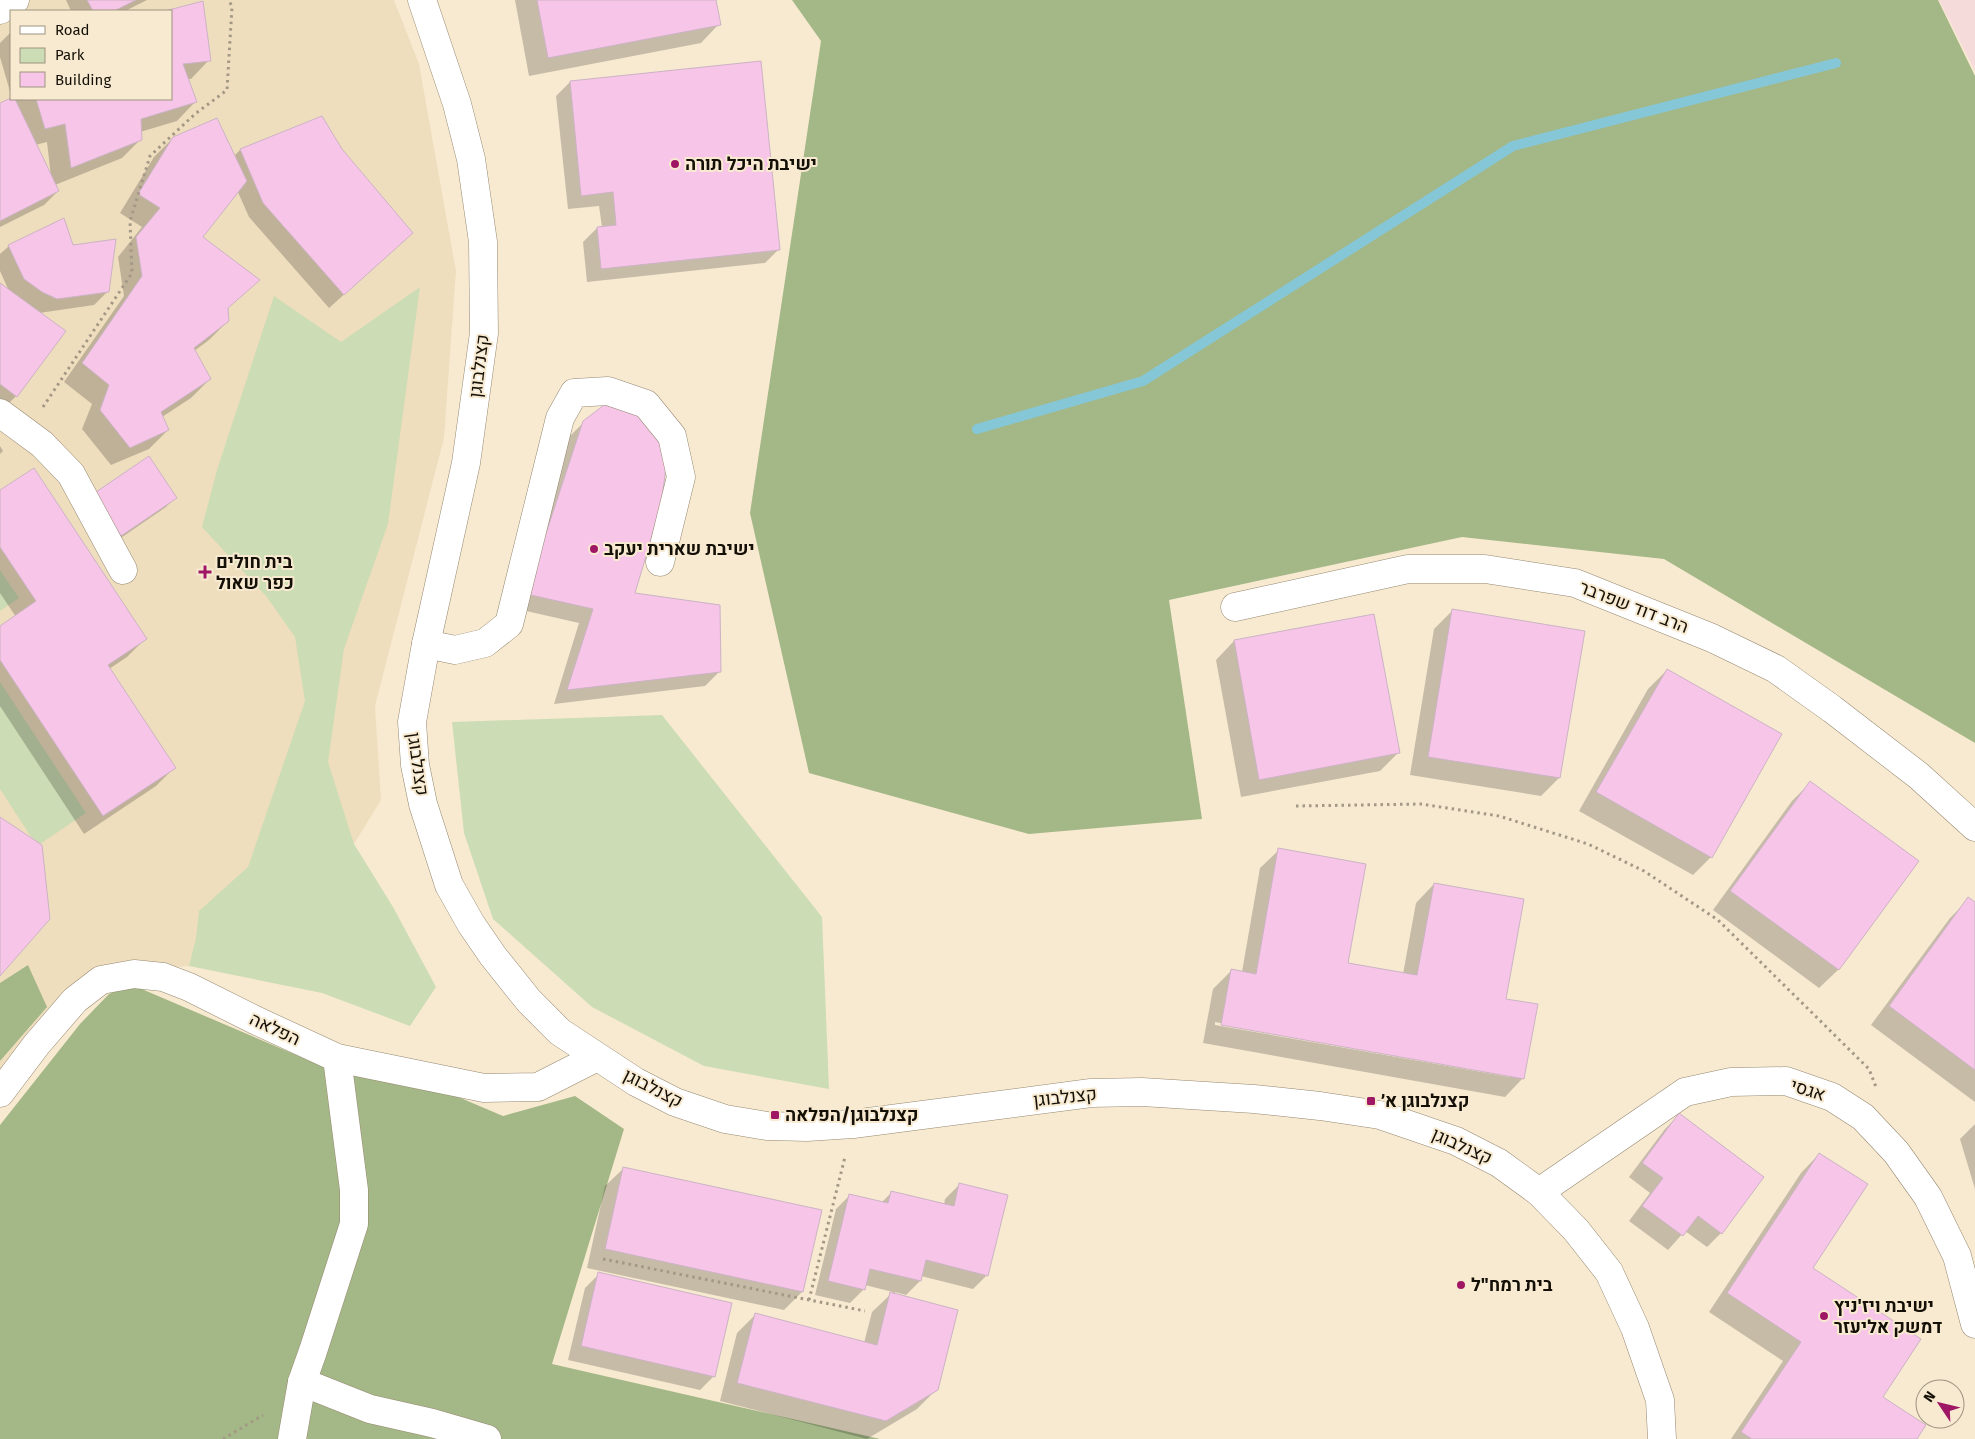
<svg xmlns="http://www.w3.org/2000/svg" width="1975" height="1439" viewBox="0 0 1975 1439" font-family="'Fira Sans',Heebo,sans-serif">
  <style>
    .built { fill: #efdebe; fill-rule: evenodd }
    .industrial { fill: #f6dbdb }
    .green { fill: #ccdcb4 }
    .forest { fill: #a4b786 }
    .shadow { fill: #0003; fill-rule: evenodd }
    .lines { fill: none; stroke-linecap: round; stroke-linejoin: round }
    .stream { stroke: #85c7d7; stroke-width: 10 }
    .building { fill: #f6c5e7; stroke: #ccb3c4 }
    .minor-casing { stroke: #958871; stroke-width: 29 }
    .path { stroke: #a29885; stroke-width: 3; stroke-dasharray: 2.5 4; stroke-linecap: butt }
    .minor { stroke: #fff; stroke-width: 28 }
    .poi-dot { fill: #9f1764; stroke: #f8ead1; stroke-width: 2 }
    .labels { text-anchor: middle; stroke-width: 4; stroke-linejoin: round; paint-order: stroke }
    .poi-label { font-size: 18px; font-weight: bold; fill: #141007; stroke: #f8ead1; text-anchor: start }
    .street-label { font-size: 18px; fill: #141007; stroke: #f8ead1 }
  </style>
  <rect width="100%" height="100%" fill="#f8ead1"/>
  <path class="built" d="M0,0H394L419,64L456,271L444,438L375,706L381,800L354,844L214,953L189,966L164,968L134,965L0,1086ZM11,11H171V99H11Z"/>
  <polygon class="industrial" points="1939,0 1975,0 1975,71"/>
  <g class="green">
    <polygon points="420,287 388,524 344,649 328,762 354,844 393,907 436,987 410,1026 322,993 189,966 196,938 199,911 248,867 305,701 295,637 266,596 202,527 217,470 274,296 341,342"/>
    <polygon points="0,570 19,598 0,611"/>
    <polygon points="0,682 86,813 37,846 0,789"/>
    <polygon points="662,715 822,917 829,1089 704,1066 592,1007 493,919 464,833 452,722"/>
  </g>
  <g class="forest">
    <polygon points="792,0 1938,0 1975,76 1975,743 1664,559 1462,537 1169,600 1202,819 1029,834 809,773 750,513 821,41"/>
    <polygon points="28,965 47,1007 0,1061 0,983"/>
    <polygon points="130,984 336,1072 430,1085 503,1116 575,1096 624,1129 552,1364 880,1439 0,1439 0,1125 80,1024 109,994"/>
  </g>
  <g class="shadow">
    <polygon points="66,0 147,0 125,11 71,11"/>
    <polygon points="515,0 715,0 719,24 701,43 529,76"/>
    <path d="M202,2L209,60L191,79H187L195,102L177,121L140,132L141,139L122,158L55,185L58,191L44,205L0,227V104L12,99H171V11H170ZM47,142L51,177L35,145Z"/>
    <polygon points="11,32 11,95 0,57 0,43"/>
    <polygon points="570,82 779,249 765,263 587,282 583,242 597,228 602,227 599,206 568,209 556,96"/>
    <polygon points="173,138 234,156 240,150 397,247 329,308 249,217 237,190 202,237 258,280 227,309 228,321 209,340 194,351 210,379 191,398 162,417 168,430 149,449 111,465 82,429 92,404 64,382 124,296 118,257 142,227 120,213 154,157"/>
    <polygon points="9,246 72,247 108,291 94,305 39,313 16,396 2,410 0,409 0,284 9,291 0,271 0,254"/>
    <polygon points="584,422 633,594 719,672 705,686 554,704 579,623 513,608 569,437"/>
    <polygon points="0,446 3,451 0,454"/>
    <polygon points="0,492 145,639 127,657 109,669 174,768 156,786 84,834 0,706 0,627 16,617 0,593"/>
    <polygon points="94,495 175,497 166,507 112,544"/>
    <polygon points="1453,610 1559,778 1541,796 1410,775 1434,629"/>
    <polygon points="1234,641 1398,753 1380,771 1241,797 1216,660"/>
    <polygon points="1667,670 1711,857 1693,875 1579,811 1648,689"/>
    <polygon points="1810,783 1917,861 1838,970 1819,988 1713,910 1792,801"/>
    <path d="M1279,850L1347,964L1403,974L1416,903L1434,884L1504,1000L1523,1078L1505,1097L1203,1043L1213,989L1231,971L1242,972L1260,868ZM1215,1022L1510,1075V1077L1215,1025Z"/>
    <polygon points="1969,899 1975,904 1975,1102 1871,1025 1950,918"/>
    <polygon points="1679,1115 1721,1233 1707,1247 1685,1231 1668,1250 1629,1221 1650,1193 1629,1177 1665,1129"/>
    <polygon points="1975,1124 1975,1189 1960,1139"/>
    <polygon points="1819,1154 1811,1268 1881,1398 1915,1439 1731,1439 1783,1361 1709,1312 1801,1173"/>
    <polygon points="624,1168 802,1292 784,1310 587,1268 605,1186"/>
    <polygon points="960,1184 987,1275 973,1289 921,1276 920,1281 906,1295 895,1292 895,1294 936,1390 917,1409 867,1439 720,1401 737,1333 755,1315 864,1343 872,1312 893,1292 865,1285 864,1289 850,1303 815,1295 836,1209 850,1195 881,1203 892,1192 944,1205 945,1199"/>
    <polygon points="599,1274 714,1376 700,1390 568,1360 585,1288"/>
  </g>
  <g class="lines">
    <polyline class="stream" points="977,429 1143,381 1513,146 1836,63"/>
  </g>
  <g class="building">
    <polygon points="87,0 136,0 114,11 93,11"/>
    <polygon points="537,0 716,0 721,25 548,58"/>
    <polygon points="203,1 211,61 183,64 197,102 141,119 142,140 71,168 65,124 45,129 36,99 171,99 171,11 165,11"/>
    <polygon points="761,61 780,250 601,269 597,227 616,225 613,192 581,196 570,81"/>
    <polygon points="11,98 15,99 59,191 0,221 0,103"/>
    <polygon points="322,116 342,149 413,233 344,295 263,203 240,149"/>
    <polygon points="217,118 247,181 203,237 260,280 228,308 229,321 194,348 211,379 161,412 169,430 130,448 100,410 109,385 82,363 142,276 136,237 160,208 138,194 173,137"/>
    <polygon points="64,218 73,245 116,239 109,292 57,299 42,292 24,279 8,245"/>
    <polygon points="0,283 66,331 17,397 0,384"/>
    <polygon points="604,405 632,411 655,427 666,467 661,506 635,593 720,605 721,672 567,690 593,609 526,594 583,421"/>
    <polygon points="149,456 177,498 121,536 93,494"/>
    <polygon points="34,468 147,639 108,665 176,768 103,816 0,660 0,626 36,601 0,547 0,490"/>
    <polygon points="1452,609 1585,631 1560,778 1428,757"/>
    <polygon points="1374,614 1400,753 1259,780 1234,640"/>
    <polygon points="1667,669 1782,734 1712,858 1596,792"/>
    <polygon points="1810,781 1919,861 1839,970 1730,891"/>
    <polygon points="0,817 42,845 50,919 0,976"/>
    <polygon points="1278,848 1366,864 1348,963 1417,975 1434,883 1524,899 1506,999 1538,1004 1524,1079 1221,1025 1231,969 1256,974"/>
    <polygon points="1968,897 1975,902 1975,1070 1889,1006"/>
    <polygon points="1679,1113 1764,1177 1722,1234 1698,1216 1683,1236 1642,1206 1663,1178 1642,1163"/>
    <polygon points="1819,1153 1868,1184 1813,1268 1921,1339 1883,1397 1926,1425 1917,1439 1752,1439 1741,1432 1801,1342 1727,1293"/>
    <polygon points="623,1167 822,1210 803,1292 605,1249"/>
    <polygon points="959,1183 1008,1195 988,1276 926,1260 921,1281 870,1269 865,1290 828,1281 849,1194 888,1203 891,1191 954,1206"/>
    <polygon points="598,1272 732,1303 715,1377 581,1346"/>
    <polygon points="890,1292 958,1310 938,1390 886,1421 737,1383 755,1313 877,1345"/>
  </g>
  <g class="lines">
    <defs>
      <g id="minor">
        <polyline points="422,0 457,104 471,159 483,242 484,333 466,463 426,644 412,722 415,765 423,804 449,885 471,924 493,956 529,1001 560,1032 636,1082 675,1102 725,1119 767,1126 807,1127 853,1124 1091,1093 1142,1092 1254,1099 1320,1106 1380,1115 1456,1141 1499,1163 1539,1192 1576,1230 1609,1272 1635,1328 1660,1400 1662,1439"/>
        <polyline points="0,10 15,0"/>
        <polyline points="0,413 42,444 71,474 123,570"/>
        <polyline points="1235,607 1408,569 1485,569 1575,583 1712,638 1776,669 1832,709 1919,776 1975,827"/>
        <polyline points="426,644 455,650 485,643 509,624 560,418 574,393 608,391 646,404 672,436 681,477 660,562"/>
        <polyline points="0,1093 37,1044 75,1000 101,980 134,974 163,977 189,987 255,1020 337,1058 484,1088 538,1087 597,1057"/>
        <polyline points="1539,1192 1685,1092 1731,1082 1786,1081 1832,1097 1863,1117 1896,1152 1928,1197 1957,1256 1975,1324"/>
        <polyline points="302,1382 370,1409 432,1423 487,1439"/>
        <polyline points="292,1439 302,1382 313,1351 354,1224 354,1190 337,1058"/>
      </g>
    </defs>
    <use href="#minor" class="minor-casing"/>
    <g class="path">
      <polyline points="43,407 132,273 130,221 150,156 195,114 227,90 232,7 229,0"/>
      <polyline points="1296,806 1421,804 1499,816 1588,844 1644,871 1718,920 1869,1069 1876,1087"/>
      <polyline points="603,1259 865,1311"/>
      <polyline points="809,1300 845,1157"/>
      <polyline points="223,1439 263,1415"/>
    </g>
    <use href="#minor" class="minor"/>
  </g>
  <g class="poi-dot">
    <circle cx="675" cy="164" r="5"/>
    <circle cx="594" cy="549" r="5"/>
    <path d="M202.5 564.5h5v5h5v5h-5v5h-5v-5h-5v-5h5z"/>
    <rect x="1366" y="1096" width="10" height="10" rx="2.5"/>
    <rect x="770" y="1110" width="10" height="10" rx="2.5"/>
    <circle cx="1461" cy="1285" r="5"/>
    <circle cx="1824" cy="1316" r="5"/>
  </g>
  <g class="labels">
    <g class="poi-label">
      <text x="685" y="170">ישיבת היכל תורה</text>
      <text x="604" y="555">ישיבת שארית יעקב</text>
      <text x="216" y="568">בית חולים<tspan x="216" dy="21">כפר שאול</tspan></text>
      <text x="1381" y="1107">קצנלבוגן א׳</text>
      <text x="785" y="1121">קצנלבוגן/הפלאה</text>
      <text x="1471" y="1291">בית רמח"ל</text>
      <text x="1834" y="1312">ישיבת ויז'ניץ<tspan x="1834" dy="21">דמשק אליעזר</tspan></text>
    </g>
    <g class="street-label">
      <text transform="translate(479 366) rotate(-83)" y="6">קצנלבוגן</text>
      <text transform="translate(1634 607) rotate(21)" y="6">הרב דוד שפרבר</text>
      <text transform="translate(418 764) rotate(82)" y="6">קצנלבוגן</text>
      <text transform="translate(275 1029) rotate(25)" y="6">הפלאה</text>
      <text transform="translate(653 1088) rotate(27)" y="6">קצנלבוגן</text>
      <text transform="translate(1808 1090) rotate(18)" y="6">אגסי</text>
      <text transform="translate(1065 1097) rotate(-6)" y="6">קצנלבוגן</text>
      <text transform="translate(1462 1146) rotate(24)" y="6">קצנלבוגן</text>
    </g>
  </g>
  <rect x="10" y="10" width="162" height="90" fill="#f8ead1" stroke="#9d9380"/>
  <rect x="20" y="26" width="25" height="8" fill="#ffffff" stroke="#9d9380"/>
  <text x="55" y="35" font-size="15" fill="#141007">Road</text>
  <rect x="20" y="48" width="25" height="15" fill="#ccdcb4" stroke="#9d9380"/>
  <text x="55" y="60" font-size="15" fill="#141007">Park</text>
  <rect x="20" y="72" width="25" height="15" fill="#f6c5e7" stroke="#9d9380"/>
  <text x="55" y="85" font-size="15" fill="#141007">Building</text>
  <g transform="translate(1940 1404) rotate(305)"><circle r="24" fill="#f8ead1" stroke="#9d9380"/>
  <path d="M0-4L9 19L0 12L-9 19Z" fill="#9f1764"/>
  <text y="-8" font-size="14" font-weight="bold" text-anchor="middle" fill="#141007">N</text>
  </g>
</svg>
